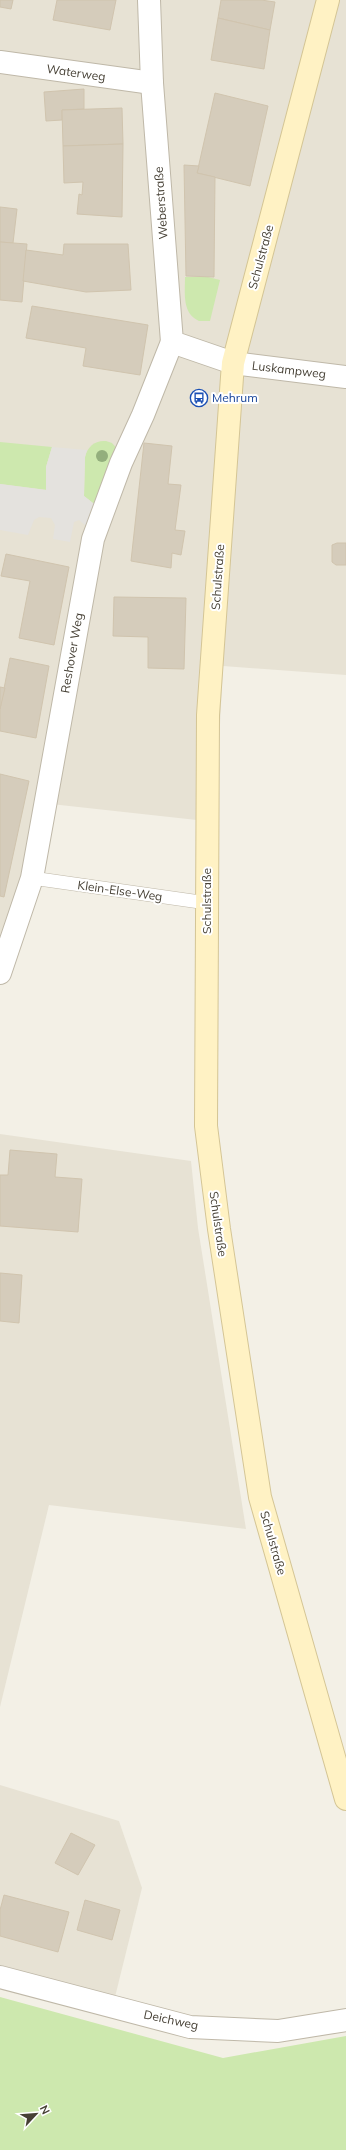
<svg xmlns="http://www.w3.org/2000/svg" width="346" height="2150" viewBox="0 0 346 2150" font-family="Mulish,sans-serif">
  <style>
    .residential { fill: #e7e2d4 }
    .green { fill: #cde8ae }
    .parking { fill: #e4e2de }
    .building { fill: #d5ccbb; stroke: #d0c4ae }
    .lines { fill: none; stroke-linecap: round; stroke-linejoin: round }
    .service-casing { stroke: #bfb8a8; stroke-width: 14 }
    .minor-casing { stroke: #bfb8a8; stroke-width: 24 }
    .secondary-casing { stroke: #d4c595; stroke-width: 24 }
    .service { stroke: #fff; stroke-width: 13 }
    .minor { stroke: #fff; stroke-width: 22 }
    .secondary { stroke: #fff2c4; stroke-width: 22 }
    .tree { fill: #93af7d }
    .labels { text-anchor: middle; stroke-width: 4; stroke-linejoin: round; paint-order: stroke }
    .street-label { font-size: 12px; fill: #464035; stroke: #fff }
    .transit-label { font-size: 12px; fill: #164399; stroke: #fff; text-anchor: start }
  </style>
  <rect width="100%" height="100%" fill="#f3f0e6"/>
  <g class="residential">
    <polygon points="0,0 346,0 346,675 223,666 215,822 51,804 0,970"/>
    <polygon points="0,1134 191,1161 198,1228 246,1529 49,1505 0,1707"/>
    <polygon points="0,1785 119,1821 142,1888 115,1997 0,1965"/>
  </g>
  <g class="green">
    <path d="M185,277H208L220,280L210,321H199C182,313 185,294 185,277Z"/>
    <path d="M106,441L112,443L120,452L107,505L93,503L84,496L85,457C87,447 95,440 106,441Z"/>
    <polygon points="0,442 52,447 46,467 47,490 0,484"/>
    <polygon points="0,1997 223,2058 346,2036 346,2150 0,2150"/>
  </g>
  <polygon class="parking" points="52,447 87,450 85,457 84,496 93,503 107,505 87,527 79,520 74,522 70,542 53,539 55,525 51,518 39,517 34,520 28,535 0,530 0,484 46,490 46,467"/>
  <g class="building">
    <polygon points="0,0 13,0 11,9 0,7"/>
    <polygon points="57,0 116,0 110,30 53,20"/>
    <polygon points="221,0 261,0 275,2 270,30 218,18"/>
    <polygon points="218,18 270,30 264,69 211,60"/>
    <polygon points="84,89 84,109 62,110 62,120 46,121 44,92"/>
    <polygon points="215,93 268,106 250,186 197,173"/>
    <polygon points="122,108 123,144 63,146 62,110"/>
    <polygon points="123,144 122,217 77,214 79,194 82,195 83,182 64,183 63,146"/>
    <polygon points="184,165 199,166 197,173 215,177 214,277 186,276"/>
    <polygon points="0,207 17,209 13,243 0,242"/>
    <polygon points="0,242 27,244 22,302 0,300"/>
    <polygon points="64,244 128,244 131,290 86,292 23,281 26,250 63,255"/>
    <polygon points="32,306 148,325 140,375 83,366 86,348 26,338"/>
    <polygon points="144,443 172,446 168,484 181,485 175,530 185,531 181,555 172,553 171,568 131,561"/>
    <polygon points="337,543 346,543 346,565 336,565 332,562 332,545"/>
    <polygon points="6,554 69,567 54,645 19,638 30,581 1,576"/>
    <polygon points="114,597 186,598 184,669 148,668 148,637 113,636"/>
    <polygon points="10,658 49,666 36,738 0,731 0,709"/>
    <polygon points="0,687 5,688 0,709"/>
    <polygon points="0,774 29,781 4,897 0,896"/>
    <polygon points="10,1150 57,1154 55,1177 82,1179 78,1232 0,1226 0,1175 8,1175"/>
    <polygon points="0,1273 22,1275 19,1323 0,1321"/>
    <polygon points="71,1833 95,1845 78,1875 55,1863"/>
    <polygon points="4,1895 69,1912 58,1952 0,1936 0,1910"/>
    <polygon points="85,1900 120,1910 112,1940 77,1930"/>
  </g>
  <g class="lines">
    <defs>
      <polyline id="service" points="32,878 207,903"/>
      <g id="minor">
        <polyline points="149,0 152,83 172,342 233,363 346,377"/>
        <polyline points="0,62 152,83"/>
        <polyline points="0,973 32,878 93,539 121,463 143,415 172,342"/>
        <polyline points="0,1977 190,2027 278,2031 346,2020"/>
      </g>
      <polyline id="secondary" points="328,0 233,363 208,715 206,1126 219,1229 260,1497 346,1799"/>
    </defs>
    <use href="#service" class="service-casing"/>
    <use href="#minor" class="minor-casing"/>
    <use href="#secondary" class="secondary-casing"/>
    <use href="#service" class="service"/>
    <use href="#minor" class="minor"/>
    <use href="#secondary" class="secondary"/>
  </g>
  <circle class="tree" cx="102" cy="456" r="6"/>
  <defs>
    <symbol id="bus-ring" viewBox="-11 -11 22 22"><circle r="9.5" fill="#fff" stroke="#1a4fb4" stroke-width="1.5"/><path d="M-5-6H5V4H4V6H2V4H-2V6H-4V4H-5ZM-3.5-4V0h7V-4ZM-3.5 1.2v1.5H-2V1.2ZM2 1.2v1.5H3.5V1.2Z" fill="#1a4fb4"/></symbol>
  </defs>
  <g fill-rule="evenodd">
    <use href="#bus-ring" x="189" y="388" width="20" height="20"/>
  </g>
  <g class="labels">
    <g class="street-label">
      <text transform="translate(76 73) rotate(8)" y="4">Waterweg</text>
      <text transform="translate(161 203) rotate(-94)" y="4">Weberstraße</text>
      <text transform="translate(261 257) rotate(-75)" y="4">Schulstraße</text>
      <text transform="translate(289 370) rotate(7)" y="4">Luskampweg</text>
      <text transform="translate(218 577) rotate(-86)" y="4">Schulstraße</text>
      <text transform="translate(72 653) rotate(-80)" y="4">Reshover Weg</text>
      <text transform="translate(120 891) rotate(8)" y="4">Klein-Else-Weg</text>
      <text transform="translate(207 901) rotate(-90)" y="4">Schulstraße</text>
      <text transform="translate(218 1224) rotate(82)" y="4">Schulstraße</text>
      <text transform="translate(273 1543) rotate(74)" y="4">Schulstraße</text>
      <text transform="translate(171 2020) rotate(12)" y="4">Deichweg</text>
    </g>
    <g class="transit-label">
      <text x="212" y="402">Mehrum</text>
    </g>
  </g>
  <g transform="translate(36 2114) rotate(64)" stroke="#ffffff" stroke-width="3" paint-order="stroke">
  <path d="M0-3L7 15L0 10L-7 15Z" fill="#464035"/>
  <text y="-6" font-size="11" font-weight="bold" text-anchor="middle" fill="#464035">N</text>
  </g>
</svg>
